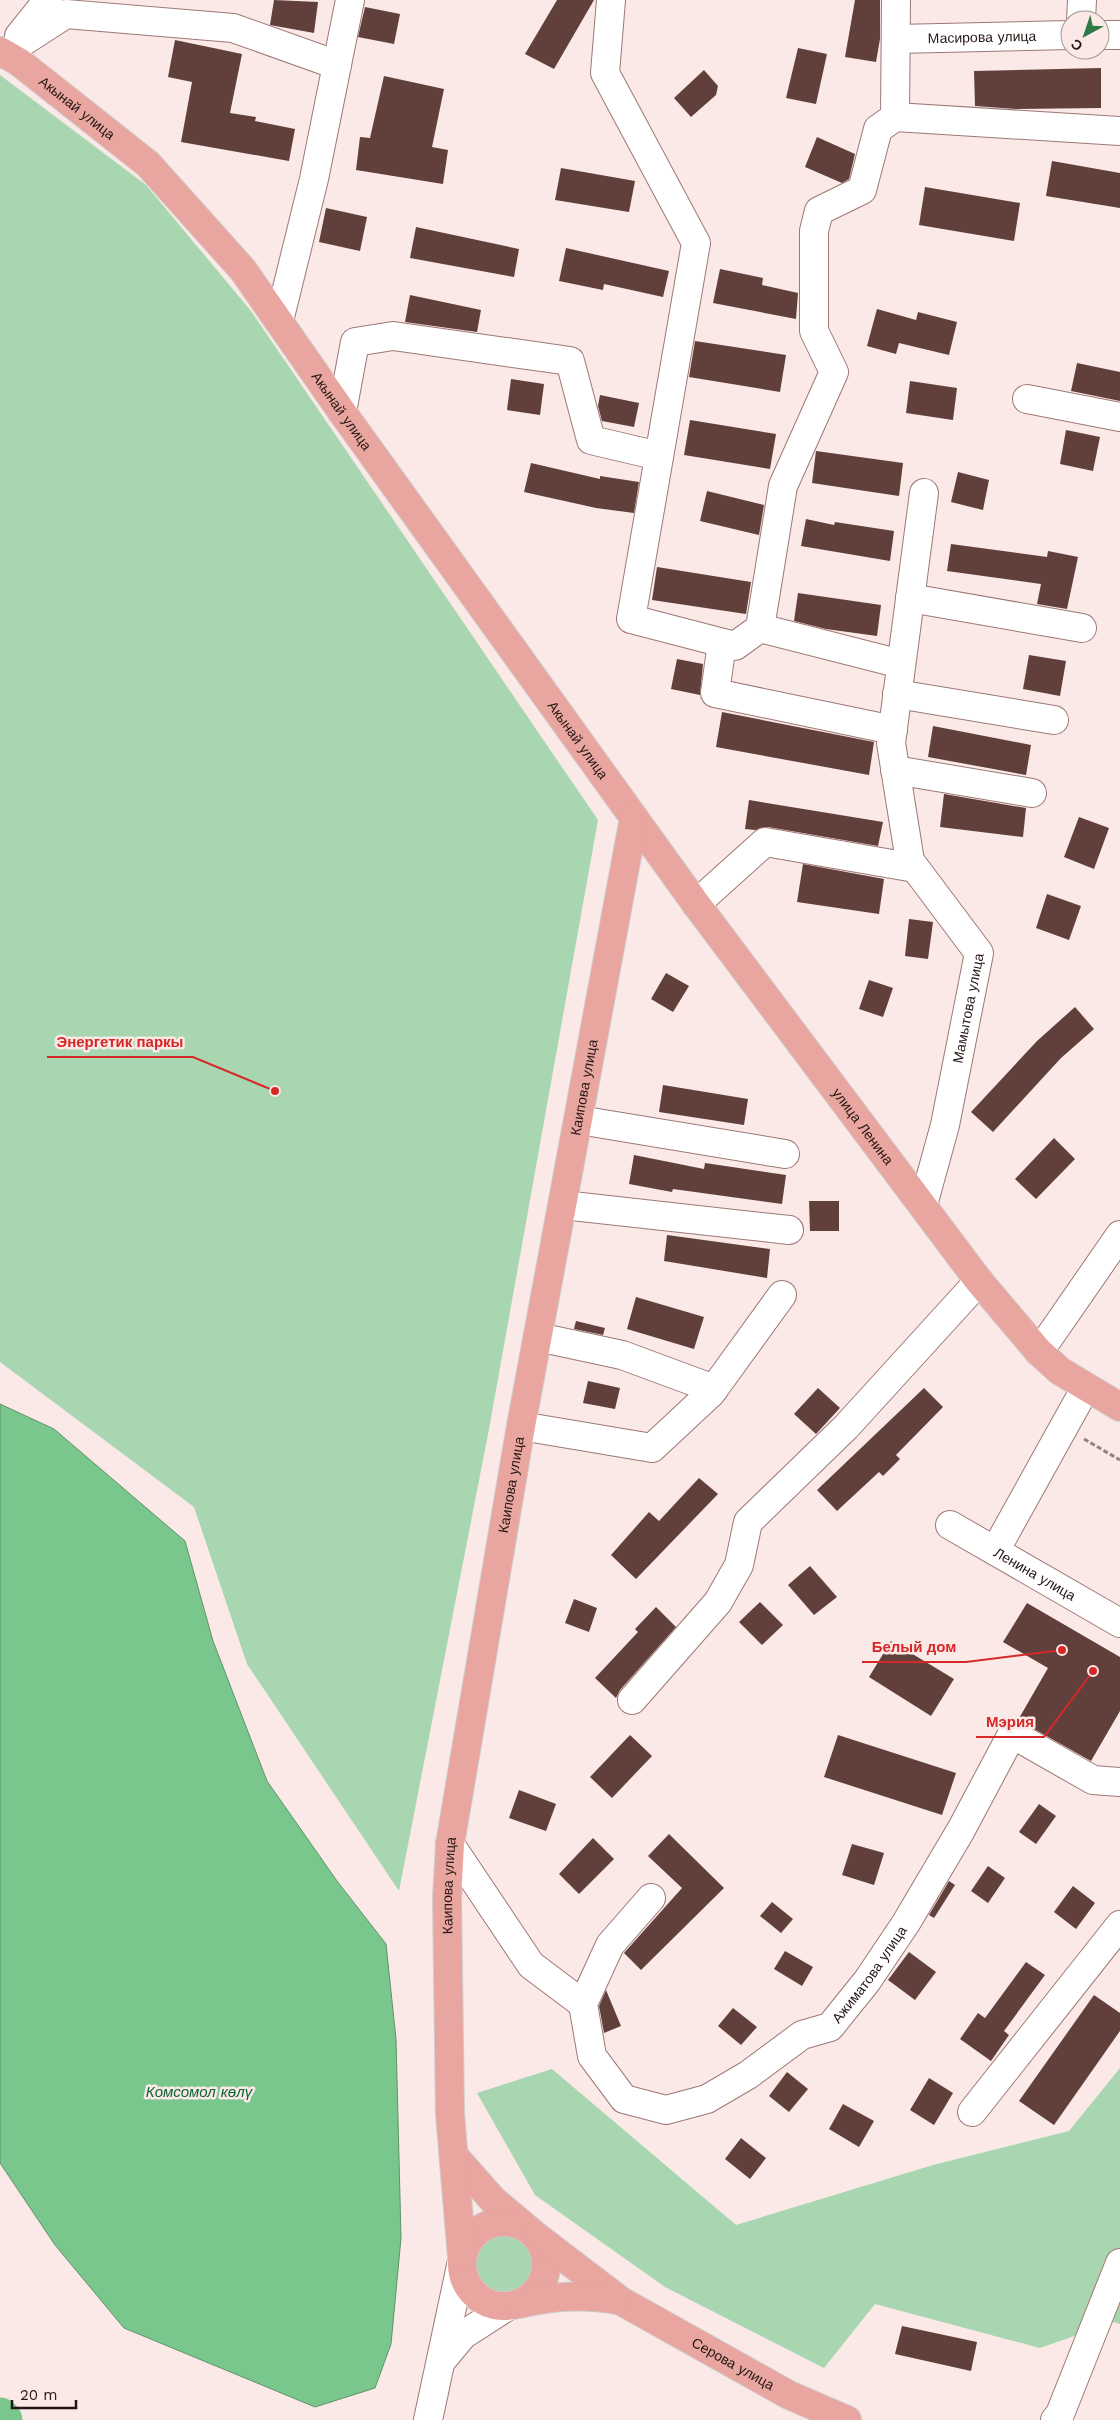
<svg xmlns="http://www.w3.org/2000/svg" width="1120" height="2420" viewBox="0 0 1120 2420" font-family="'Work Sans',sans-serif">
  <style>
    .green { fill: #a7d6b1 }
    .water { fill: #7ac78e; stroke: #609269 }
    .lines { fill: none; stroke-linecap: round; stroke-linejoin: round }
    .river { stroke: #7ac78e; stroke-width: 39 }
    .building { fill: #61403c }
    .minor-casing { stroke: #9d7874; stroke-width: 30 }
    .major-casing { stroke: #cfcccb; stroke-width: 30 }
    .path { stroke: #938481; stroke-width: 3; stroke-dasharray: 5 2.5; stroke-linecap: butt }
    .minor { stroke: #fff; stroke-width: 28 }
    .major { stroke: #e9a59f; stroke-width: 28 }
    .labels { text-anchor: middle; stroke-width: 5; stroke-linejoin: round; paint-order: stroke }
    .street-label { font-size: 14px; fill: #241614; stroke: #fae9e6 }
    .water-label { font-size: 15px; font-style: italic; fill: #0c6532; stroke: #fae9e6 }
    .leader { fill: none; stroke: #d62828; stroke-width: 2 }
    .callout-dot { fill: #d62828; stroke: #fae9e6; stroke-width: 2 }
    .callout-label { font-size: 15px; text-anchor: middle; font-weight: bold; fill: #d62828; stroke: #fae9e6; stroke-width: 5; stroke-linejoin: round; paint-order: stroke }
  </style>
  <rect width="100%" height="100%" fill="#fae9e6"/>
  <g class="green">
    <polygon points="0,75 146,185 251,311 598,820 489,1429 399,1891 247,1664 194,1507 0,1362"/>
    <polygon points="1120,2068 1120,2324 1114,2322 1040,2348 875,2304 824,2368 665,2287 535,2195 477,2093 552,2069 736,2225 933,2165 1069,2131"/>
    <circle cx="504" cy="2264" r="30"/>
  </g>
  <polygon class="water" points="0,1404 54,1429 185,1541 213,1641 267,1781 337,1881 386,1944 396,2039 401,2238 391,2344 375,2388 315,2407 124,2328 55,2245 0,2163"/>
  <g class="lines">
    <polyline class="river" points="0,2417 3,2420"/>
  </g>
  <g class="building">
    <polygon points="274,0 318,2 314,33 270,25"/>
    <polygon points="557,0 594,0 554,69 525,54"/>
    <polygon points="855,0 880,0 880,39 876,62 845,57"/>
    <polygon points="365,7 400,14 394,44 358,37"/>
    <polygon points="175,40 242,54 230,113 256,117 255,121 295,129 289,161 181,142 192,82 168,77"/>
    <polygon points="798,48 827,54 816,104 786,98"/>
    <polygon points="1101,68 1101,108 1016,109 975,106 974,71"/>
    <polygon points="704,70 718,86 716,95 691,117 674,98"/>
    <polygon points="384,76 444,89 432,147 448,150 443,184 356,170 360,137 370,138"/>
    <polygon points="817,137 855,154 849,179 842,183 805,167"/>
    <polygon points="1052,161 1120,173 1120,208 1046,196"/>
    <polygon points="561,168 635,181 629,212 555,200"/>
    <polygon points="925,187 1020,203 1014,241 919,225"/>
    <polygon points="326,208 367,217 360,251 319,242"/>
    <polygon points="416,227 519,249 514,277 410,258"/>
    <polygon points="566,248 669,271 663,297 604,284 603,290 559,281"/>
    <polygon points="720,269 763,278 762,285 798,293 796,319 713,303"/>
    <polygon points="410,295 481,310 477,332 405,322"/>
    <polygon points="877,309 916,320 918,312 957,322 949,355 899,343 896,354 867,346"/>
    <polygon points="695,341 786,355 780,392 689,377"/>
    <polygon points="1077,363 1120,372 1120,401 1071,391"/>
    <polygon points="511,379 544,384 540,415 507,410"/>
    <polygon points="910,381 957,388 953,420 906,413"/>
    <polygon points="600,395 639,403 634,427 602,421 598,406"/>
    <polygon points="690,420 776,434 770,469 684,455"/>
    <polygon points="1066,430 1100,437 1093,471 1060,464"/>
    <polygon points="816,451 903,463 899,496 812,483"/>
    <polygon points="531,463 600,479 600,476 639,482 634,513 596,508 524,492"/>
    <polygon points="958,472 989,480 983,510 951,502"/>
    <polygon points="707,491 764,505 759,535 700,521"/>
    <polygon points="806,519 834,525 835,522 894,531 890,561 801,546"/>
    <polygon points="951,544 1047,557 1048,551 1078,557 1067,609 1037,604 1041,584 947,571"/>
    <polygon points="657,567 751,582 746,614 652,600"/>
    <polygon points="798,593 881,605 877,636 826,629 794,621"/>
    <polygon points="1029,655 1066,661 1060,696 1023,689"/>
    <polygon points="677,659 703,664 700,695 671,689"/>
    <polygon points="722,712 874,742 869,775 716,747"/>
    <polygon points="933,726 1031,745 1026,775 928,757"/>
    <polygon points="944,794 1026,808 1023,837 940,827"/>
    <polygon points="749,800 883,822 878,846 768,827 755,830 745,829"/>
    <polygon points="1079,817 1109,828 1094,869 1064,857"/>
    <polygon points="803,864 884,879 879,914 797,902"/>
    <polygon points="1047,894 1081,906 1069,940 1036,928"/>
    <polygon points="909,919 933,922 928,959 905,956"/>
    <polygon points="666,973 689,986 673,1012 651,999"/>
    <polygon points="869,980 893,988 883,1017 859,1009"/>
    <polygon points="1075,1007 1094,1029 1061,1058 993,1132 971,1112 1037,1041"/>
    <polygon points="663,1085 748,1099 744,1125 659,1112"/>
    <polygon points="1054,1138 1075,1159 1036,1199 1015,1179"/>
    <polygon points="634,1155 704,1169 705,1163 786,1175 782,1204 673,1189 672,1192 629,1184"/>
    <polygon points="809,1201 839,1201 839,1231 810,1231"/>
    <polygon points="667,1235 770,1249 767,1278 664,1261"/>
    <polygon points="636,1297 704,1317 694,1349 627,1329"/>
    <polygon points="576,1321 605,1328 603,1335 574,1329"/>
    <polygon points="588,1381 620,1388 615,1409 583,1403"/>
    <polygon points="818,1388 840,1408 816,1434 794,1414"/>
    <polygon points="924,1388 943,1407 896,1455 900,1459 883,1476 879,1472 837,1511 817,1490"/>
    <polygon points="699,1478 718,1494 636,1579 611,1555 649,1512 659,1521"/>
    <polygon points="810,1566 837,1597 814,1615 788,1585"/>
    <polygon points="574,1599 597,1608 589,1632 565,1623"/>
    <polygon points="760,1602 783,1625 762,1645 739,1622"/>
    <polygon points="1027,1603 1120,1657 1120,1711 1091,1761 1018,1720 1048,1668 1003,1642"/>
    <polygon points="656,1607 676,1627 620,1690 616,1698 595,1678 638,1632 635,1629"/>
    <polygon points="891,1641 954,1679 931,1716 869,1677"/>
    <polygon points="630,1735 652,1756 612,1798 590,1777"/>
    <polygon points="838,1735 956,1773 942,1815 824,1777"/>
    <polygon points="519,1790 556,1804 546,1831 509,1818"/>
    <polygon points="1039,1804 1056,1816 1036,1844 1019,1832"/>
    <polygon points="669,1834 724,1888 641,1970 624,1953 682,1888 648,1856"/>
    <polygon points="593,1838 614,1859 579,1894 559,1874"/>
    <polygon points="852,1844 884,1853 874,1885 842,1875"/>
    <polygon points="988,1866 1005,1878 988,1903 971,1891"/>
    <polygon points="949,1881 955,1885 934,1918 929,1915"/>
    <polygon points="1073,1886 1095,1903 1076,1929 1054,1912"/>
    <polygon points="772,1902 793,1919 781,1933 760,1916"/>
    <polygon points="785,1951 813,1967 802,1986 774,1969"/>
    <polygon points="909,1952 936,1972 915,2000 888,1980"/>
    <polygon points="1026,1962 1045,1975 1004,2031 1009,2035 991,2061 960,2039 978,2013 985,2018"/>
    <polygon points="606,1990 621,2026 604,2033 599,2006"/>
    <polygon points="1094,1995 1120,2013 1120,2031 1054,2125 1019,2101"/>
    <polygon points="733,2008 757,2027 741,2045 718,2026"/>
    <polygon points="787,2072 808,2089 789,2112 769,2096"/>
    <polygon points="929,2078 953,2093 934,2125 910,2110"/>
    <polygon points="843,2104 874,2121 859,2147 829,2129"/>
    <polygon points="741,2138 766,2158 750,2179 725,2159"/>
    <polygon points="902,2326 977,2342 971,2371 895,2354"/>
  </g>
  <g class="lines">
    <defs>
      <g id="minor">
        <polyline points="611,0 605,73 696,243 631,619 735,646 760,628 783,486 834,372 814,331 814,231 819,211 862,190 878,129 895,117"/>
        <polyline points="896,0 895,117 1120,131"/>
        <polyline points="1081,20 1082,0"/>
        <polyline points="1100,35 1120,35"/>
        <polyline points="19,36 48,0"/>
        <path id="s1" d="M896,39L1070,35"/>
        <polyline points="4,54 66,14 233,28 337,65"/>
        <polyline points="279,321 314,179 350,0"/>
        <polyline points="1027,399 1120,417"/>
        <polyline points="342,412 355,342 393,336 570,361 591,440 659,456"/>
        <polyline points="910,598 1082,628"/>
        <polyline points="760,628 901,664"/>
        <polyline points="722,643 715,693 893,730"/>
        <polyline points="897,694 1054,720"/>
        <polyline points="895,770 1032,793"/>
        <polyline points="696,904 765,842 915,868"/>
        <polyline points="579,1120 785,1154"/>
        <polyline points="563,1205 789,1230"/>
        <path id="s2" d="M923,1205L945,1125L979,953L910,861L891,743L924,493"/>
        <polyline points="538,1337 622,1355 714,1389"/>
        <polyline points="1039,1352 1120,1235"/>
        <polyline points="521,1426 652,1448 711,1393 782,1295"/>
        <path id="s3" d="M950,1525L1120,1623"/>
        <polyline points="995,1551 1086,1387"/>
        <polyline points="632,1700 718,1602 739,1565 748,1522 846,1427 979,1281"/>
        <polyline points="450,1844 531,1965 583,2004"/>
        <path id="s4" d="M651,1898L610,1945L583,2004L592,2056L624,2099L666,2110L707,2099L748,2075L802,2035L830,2027L867,1981L906,1923L961,1830L1012,1734L1093,1780L1120,1782"/>
        <polyline points="972,2112 1120,1925"/>
        <polyline points="442,2360 463,2335 508,2306"/>
        <polyline points="428,2420 462,2261"/>
        <polyline points="1055,2420 1060,2414 1120,2263"/>
      </g>
      <g id="major">
        <path id="s5" d="M0,51L19,62L148,164L243,270L342,412L696,904L979,1281L1039,1352L1060,1371L1120,1407"/>
        <polyline points="455,2157 493,2200 524,2226"/>
        <circle cx="504" cy="2264" r="42"/>
        <path id="s6" d="M537,2237L621,2301L789,2395L847,2420"/>
        <path id="s7" d="M462,2257L450,2114L447,1898L450,1844L521,1426L634,818"/>
        <path d="M519,2304C553,2296 582,2294 617,2300"/>
      </g>
    </defs>
    <use href="#minor" class="minor-casing"/>
    <use href="#major" class="major-casing"/>
    <polyline class="path" points="1084,1439 1120,1460"/>
    <use href="#minor" class="minor"/>
    <use href="#major" class="major"/>
  </g>
  <g class="labels">
    <g class="street-label">
      <text dy="5" stroke="none"><textPath href="#s1" startOffset="86">Масирова улица</textPath></text>
      <text dy="5" stroke="none"><textPath href="#s5" startOffset="96">Акынай улица</textPath></text>
      <text dy="5" stroke="none"><textPath href="#s5" startOffset="501">Акынай улица</textPath></text>
      <text dy="5" stroke="none"><textPath href="#s5" startOffset="906">Акынай улица</textPath></text>
      <text dy="5" stroke="none"><textPath href="#s2" startOffset="202">Мамытова улица</textPath></text>
      <text dy="5" stroke="none"><textPath href="#s7" startOffset="1182">Каипова улица</textPath></text>
      <text dy="5" stroke="none"><textPath href="#s5" startOffset="1386">улица Ленина</textPath></text>
      <text dy="5" stroke="none"><textPath href="#s7" startOffset="778">Каипова улица</textPath></text>
      <text dy="5" stroke="none"><textPath href="#s3" startOffset="98">Ленина улица</textPath></text>
      <text dy="5" stroke="none"><textPath href="#s7" startOffset="372">Каипова улица</textPath></text>
      <text dy="5" stroke="none"><textPath href="#s4" startOffset="529">Ажиматова улица</textPath></text>
      <text dy="5" stroke="none"><textPath href="#s6" startOffset="234">Серова улица</textPath></text>
    </g>
    <g class="water-label">
      <text x="199" y="2097">Комсомол көлү</text>
    </g>
  </g>
  <path class="leader" d="M275 1091L193 1057H47M1062 1650L966 1662H862M1093 1671L1044 1737H976"/>
  <g class="callout-dot">
    <circle cx="275" cy="1091" r="5"/>
    <circle cx="1062" cy="1650" r="5"/>
    <circle cx="1093" cy="1671" r="5"/>
  </g>
  <g class="callout-label">
    <text x="120" y="1047">Энергетик паркы</text>
    <text x="914" y="1652">Белый дом</text>
    <text x="1010" y="1727">Мэрия</text>
  </g>
  <g transform="translate(1085 35) rotate(220)"><circle r="24" fill="#fae9e6" stroke="#a49592"/>
  <path d="M0-4L9 19L0 12L-9 19Z" fill="#2e7946"/>
  <text y="-8" font-size="14" font-weight="bold" text-anchor="middle" fill="#241614">С</text>
  </g>
  <path d="M12 2400v8h64v-8" fill="none" stroke="#241614" stroke-width="2.5"/>
  <text x="20" y="2400" font-size="15" fill="#241614" stroke="#fae9e6" stroke-width="4" paint-order="stroke">20 m</text>
</svg>
